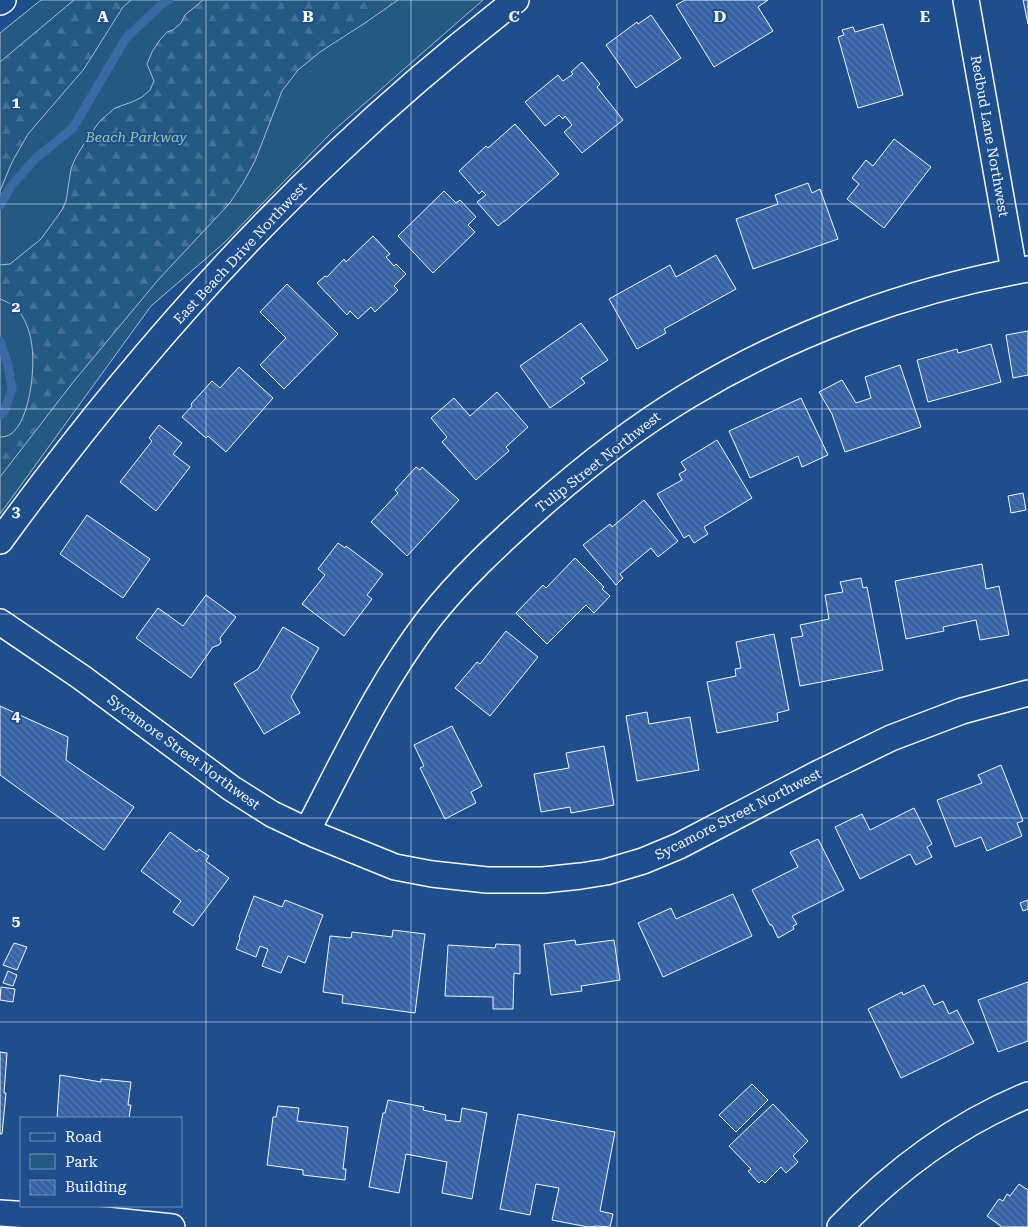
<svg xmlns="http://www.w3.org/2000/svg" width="1028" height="1227" viewBox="0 0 1028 1227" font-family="'Roboto Serif',serif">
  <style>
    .green { fill: #245a82; stroke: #a8bbd7 }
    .forest { fill: url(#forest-firs); stroke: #a8bbd7 }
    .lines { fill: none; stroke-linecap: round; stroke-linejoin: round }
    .stream { stroke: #3b69a3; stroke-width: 9 }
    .building { fill: url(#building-back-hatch); stroke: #f2f6ff }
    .minor-casing { stroke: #f2f6ff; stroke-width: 28 }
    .minor { stroke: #1f4e8c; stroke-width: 25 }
    .grid { fill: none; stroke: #f2f6ff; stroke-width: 1; stroke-opacity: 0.55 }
    .labels { text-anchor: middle; stroke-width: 4; stroke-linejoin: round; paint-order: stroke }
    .street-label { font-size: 14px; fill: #f2f6ff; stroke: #1f4e8c }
    .park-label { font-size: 14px; font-style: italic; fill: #97c8a6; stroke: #1f4e8c }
    .grid-label { font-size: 16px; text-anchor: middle; font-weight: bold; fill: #f2f6ff; stroke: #1f4e8c; stroke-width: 4; stroke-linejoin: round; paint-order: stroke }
  </style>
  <defs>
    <pattern id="forest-firs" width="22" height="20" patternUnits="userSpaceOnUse" patternTransform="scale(1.25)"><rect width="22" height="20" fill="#245a82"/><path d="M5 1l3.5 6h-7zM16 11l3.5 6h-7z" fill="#447295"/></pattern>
    <pattern id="building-back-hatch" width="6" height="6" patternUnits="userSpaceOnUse" patternTransform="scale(1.25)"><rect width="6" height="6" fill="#3563a3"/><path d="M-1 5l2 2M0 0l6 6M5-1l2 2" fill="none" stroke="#537ab1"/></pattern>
  </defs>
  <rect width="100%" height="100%" fill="#1f4e8c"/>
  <polygon class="green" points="41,0 483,0 332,132 224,243 151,306 0,514 0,33"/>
  <g class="forest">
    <polygon points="74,0 131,0 123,7 84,69 28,134 12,162 0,191 0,62"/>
    <path d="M203,0H398L365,23L320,52L298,70L282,91L255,161L243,183L229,204L158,280L74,381L0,477V437C4,437 8,436 11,434C30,420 35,369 32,347C31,336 27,323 21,314C16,306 8,302 0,299V265L10,264L41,239L62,210L66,201L71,169L75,159L88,137L100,121L115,108L132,102L142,97L150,90L154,81L147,64L152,52L159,41L167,32L173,30L181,23L185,15Z"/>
  </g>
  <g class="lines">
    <g class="stream">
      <polyline points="0,205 11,186 36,158 73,128 126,38 161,5 169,0"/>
      <polyline points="0,341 8,365 12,389 4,412 0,415"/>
    </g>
  </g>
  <g class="building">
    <polygon points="685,0 768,0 758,7 773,31 714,67 676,5"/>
    <polygon points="1023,0 1028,0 1028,24"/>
    <polygon points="651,15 681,58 636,88 606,45 637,22 638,24"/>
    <polygon points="883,24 903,95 858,108 838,37 844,35 842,30 853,27 855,32"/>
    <polygon points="582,62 600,84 597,87 623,120 582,153 564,132 572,125 565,116 563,119 559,115 545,126 525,102 558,75 563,81 573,74 571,72"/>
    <polygon points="515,124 559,174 505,221 504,221 498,226 477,202 486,195 482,191 479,194 459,171 486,146 488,148"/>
    <polygon points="894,139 931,167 884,228 847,199 859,184 852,178 866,160 873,166"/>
    <polygon points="808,183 812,193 820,189 838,239 753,269 736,219 778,204 775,195"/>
    <polygon points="444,191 456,203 460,200 476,217 468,225 475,232 433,273 398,236"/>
    <polygon points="373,236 390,254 386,257 394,266 396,264 406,274 394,286 398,290 375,312 371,307 358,319 350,311 347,315 317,283 325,276 327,277 344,259 346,262"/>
    <polygon points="716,255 736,289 664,329 666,333 637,349 609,299 670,265 676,277"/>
    <polygon points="287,284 338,334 284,389 260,365 286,338 260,312"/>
    <polygon points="581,323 608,360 581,378 585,383 550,408 520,366"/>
    <polygon points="1028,331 1028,375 1013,378 1006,335"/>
    <polygon points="991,344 1001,382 928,402 917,360 957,349 958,353"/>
    <polygon points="900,365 921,427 845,452 832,414 819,392 842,380 856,403 871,398 865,377"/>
    <polygon points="239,367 273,398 226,452 208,436 206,438 182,417 192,406 191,404 212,381 220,388"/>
    <polygon points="497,392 528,427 506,447 509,451 476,480 442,442 447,437 431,418 454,398 470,416"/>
    <polygon points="801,398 828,455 802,467 798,456 750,478 729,431"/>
    <polygon points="159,425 182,443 173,454 190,467 156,511 120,482 152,441 149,438"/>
    <polygon points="717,440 752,498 704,527 708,534 694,543 689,535 684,538 657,494 682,480 679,474 686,470 681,462"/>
    <polygon points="416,467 420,470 422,467 459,500 407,556 371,522 398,493 395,490"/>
    <polygon points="1023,493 1026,510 1011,513 1008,496"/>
    <polygon points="644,500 678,541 658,557 651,548 620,574 623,578 616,585 583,545 610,524 612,527"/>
    <polygon points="87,515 150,559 123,598 60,554"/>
    <polygon points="338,543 345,548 346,546 383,574 367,595 372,599 344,636 302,604 325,575 318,569"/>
    <polygon points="575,558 604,587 602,589 610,596 594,613 586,605 547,644 516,613 543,585 546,588"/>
    <polygon points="982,564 986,589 999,586 1009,635 980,640 976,620 943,627 944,631 906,639 895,581"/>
    <polygon points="861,578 863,588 867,587 883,670 800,686 791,638 803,636 800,625 829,619 825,595 843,592 840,582"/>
    <polygon points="206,595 236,617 220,638 221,642 219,645 213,647 191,678 136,638 158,608 183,626"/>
    <polygon points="283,627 319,648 291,697 300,713 264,734 234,684 258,669"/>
    <polygon points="506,631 538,657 490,716 455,688 477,662 480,664"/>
    <polygon points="774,634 789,710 777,713 778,721 717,733 707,682 736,676 735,669 741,668 736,642"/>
    <polygon points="0,706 68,737 66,760 134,807 104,850 0,775"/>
    <polygon points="647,712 649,724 690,717 699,770 637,781 626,716"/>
    <polygon points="452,726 482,786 471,792 476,803 445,819 420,768 424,766 414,745"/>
    <polygon points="604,746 614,805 571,813 570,807 541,812 534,774 569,768 566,753"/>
    <polygon points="1001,765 1023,821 1017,823 1022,836 987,851 981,837 955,847 937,800 982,783 978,775"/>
    <polygon points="914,808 932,844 927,847 932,857 916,865 910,854 860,879 835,827 862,814 870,830"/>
    <polygon points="170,832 197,852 199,849 209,856 206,861 229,878 193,926 173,912 181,901 141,871"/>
    <polygon points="818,839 844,890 792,916 797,924 793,926 794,929 778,938 772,925 770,925 752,890 798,867 790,852"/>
    <polygon points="733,894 752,936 663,977 638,923 671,908 676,919"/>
    <polygon points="254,896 282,907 285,900 323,915 305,963 288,956 281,973 262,966 268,949 260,946 256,957 236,949 240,938 239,937"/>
    <polygon points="1028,900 1028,909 1023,911 1020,903"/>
    <polygon points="393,930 425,934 415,1013 342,1003 343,995 323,992 330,936 351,938 352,932 392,937"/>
    <polygon points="575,940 576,945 614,940 620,980 581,986 582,991 551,995 544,944"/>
    <polygon points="14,943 27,947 17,970 3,965"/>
    <polygon points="496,944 520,945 520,974 514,973 513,1009 493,1009 493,997 445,996 448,945 495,948"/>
    <polygon points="8,971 17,975 13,986 3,983"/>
    <polygon points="1028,982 1028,1041 998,1052 978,1000"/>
    <polygon points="924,985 934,1005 943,1001 949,1014 957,1010 974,1043 901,1078 868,1009 902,992 903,995"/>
    <polygon points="1,987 15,989 13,1002 0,1000"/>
    <polygon points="0,1052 7,1053 4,1093 6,1093 2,1134 0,1134"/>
    <polygon points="60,1075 101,1082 101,1079 131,1082 128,1105 131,1105 129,1118 57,1118"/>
    <polygon points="752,1084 768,1100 736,1132 719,1115"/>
    <polygon points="388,1100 424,1107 423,1110 446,1115 445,1120 460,1122 462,1108 487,1113 472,1199 442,1193 447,1162 406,1154 399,1193 369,1187 383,1113 385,1113"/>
    <polygon points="773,1104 808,1141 793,1156 798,1162 786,1173 781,1167 765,1183 762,1180 759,1183 748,1171 751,1169 729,1146"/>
    <polygon points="278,1106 299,1108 297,1121 348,1127 343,1169 346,1169 345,1180 303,1175 303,1170 267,1165 273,1117 276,1117"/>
    <polygon points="518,1114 615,1132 600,1211 613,1214 610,1227 597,1226 588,1227 552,1220 559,1188 536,1184 530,1215 500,1209"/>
    <polygon points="1019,1184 1028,1190 1028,1227 1002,1227 987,1216 999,1199 1003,1201 1007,1194 1010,1196"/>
  </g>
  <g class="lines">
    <defs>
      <g id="minor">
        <polyline points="966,0 1014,271"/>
        <polyline points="0,2 3,0"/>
        <path d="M0,541C101,402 213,269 338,152C395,98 454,48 516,0"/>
        <polyline points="0,622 81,677 231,788 272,814 316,835 395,867 432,874 487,880 543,880 581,876 606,872 643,861 679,846 819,773 891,738 962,711 1028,693"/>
        <path d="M307,831C345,759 379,684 429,619C460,579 498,544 536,510C583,468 634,428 689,395C792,333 909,290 1028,269"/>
        <polyline points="0,1213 105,1220 172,1227"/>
        <path d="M840,1227C893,1172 957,1124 1028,1095"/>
      </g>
    </defs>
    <use href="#minor" class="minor-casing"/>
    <use href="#minor" class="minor"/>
  </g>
  <path class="grid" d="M206,0V1227M411,0V1227M617,0V1227M822,0V1227M0,204H1028M0,409H1028M0,614H1028M0,818H1028M0,1022H1028"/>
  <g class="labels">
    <g class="street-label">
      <text transform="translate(990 136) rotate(80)" y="5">Redbud Lane Northwest</text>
      <text transform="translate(240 253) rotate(-47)" y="5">East Beach Drive Northwest</text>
      <text transform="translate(598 462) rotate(-38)" y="5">Tulip Street Northwest</text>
      <text transform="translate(184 752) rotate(36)" y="5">Sycamore Street Northwest</text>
      <text transform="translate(738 814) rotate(-27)" y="5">Sycamore Street Northwest</text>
    </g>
    <g class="park-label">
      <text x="136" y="142">Beach Parkway</text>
    </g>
  </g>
  <g class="grid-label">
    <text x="103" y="22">A</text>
    <text x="308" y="22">B</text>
    <text x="514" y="22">C</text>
    <text x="720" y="22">D</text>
    <text x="925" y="22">E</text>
    <text x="16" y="108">1</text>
    <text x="16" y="312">2</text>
    <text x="16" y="517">3</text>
    <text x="16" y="721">4</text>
    <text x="16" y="926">5</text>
  </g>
  <rect x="20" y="1117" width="162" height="90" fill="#1f4e8c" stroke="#7391ba"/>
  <rect x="30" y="1133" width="25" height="8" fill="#1f4e8c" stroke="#7391ba"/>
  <text x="65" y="1142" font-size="15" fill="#f2f6ff">Road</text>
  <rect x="30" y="1154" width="25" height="15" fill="#245a82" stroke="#7391ba"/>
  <text x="65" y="1167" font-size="15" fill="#f2f6ff">Park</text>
  <rect x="30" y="1180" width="25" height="15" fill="url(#building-back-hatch)" stroke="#7391ba"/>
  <text x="65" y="1192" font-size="15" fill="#f2f6ff">Building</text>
</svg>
